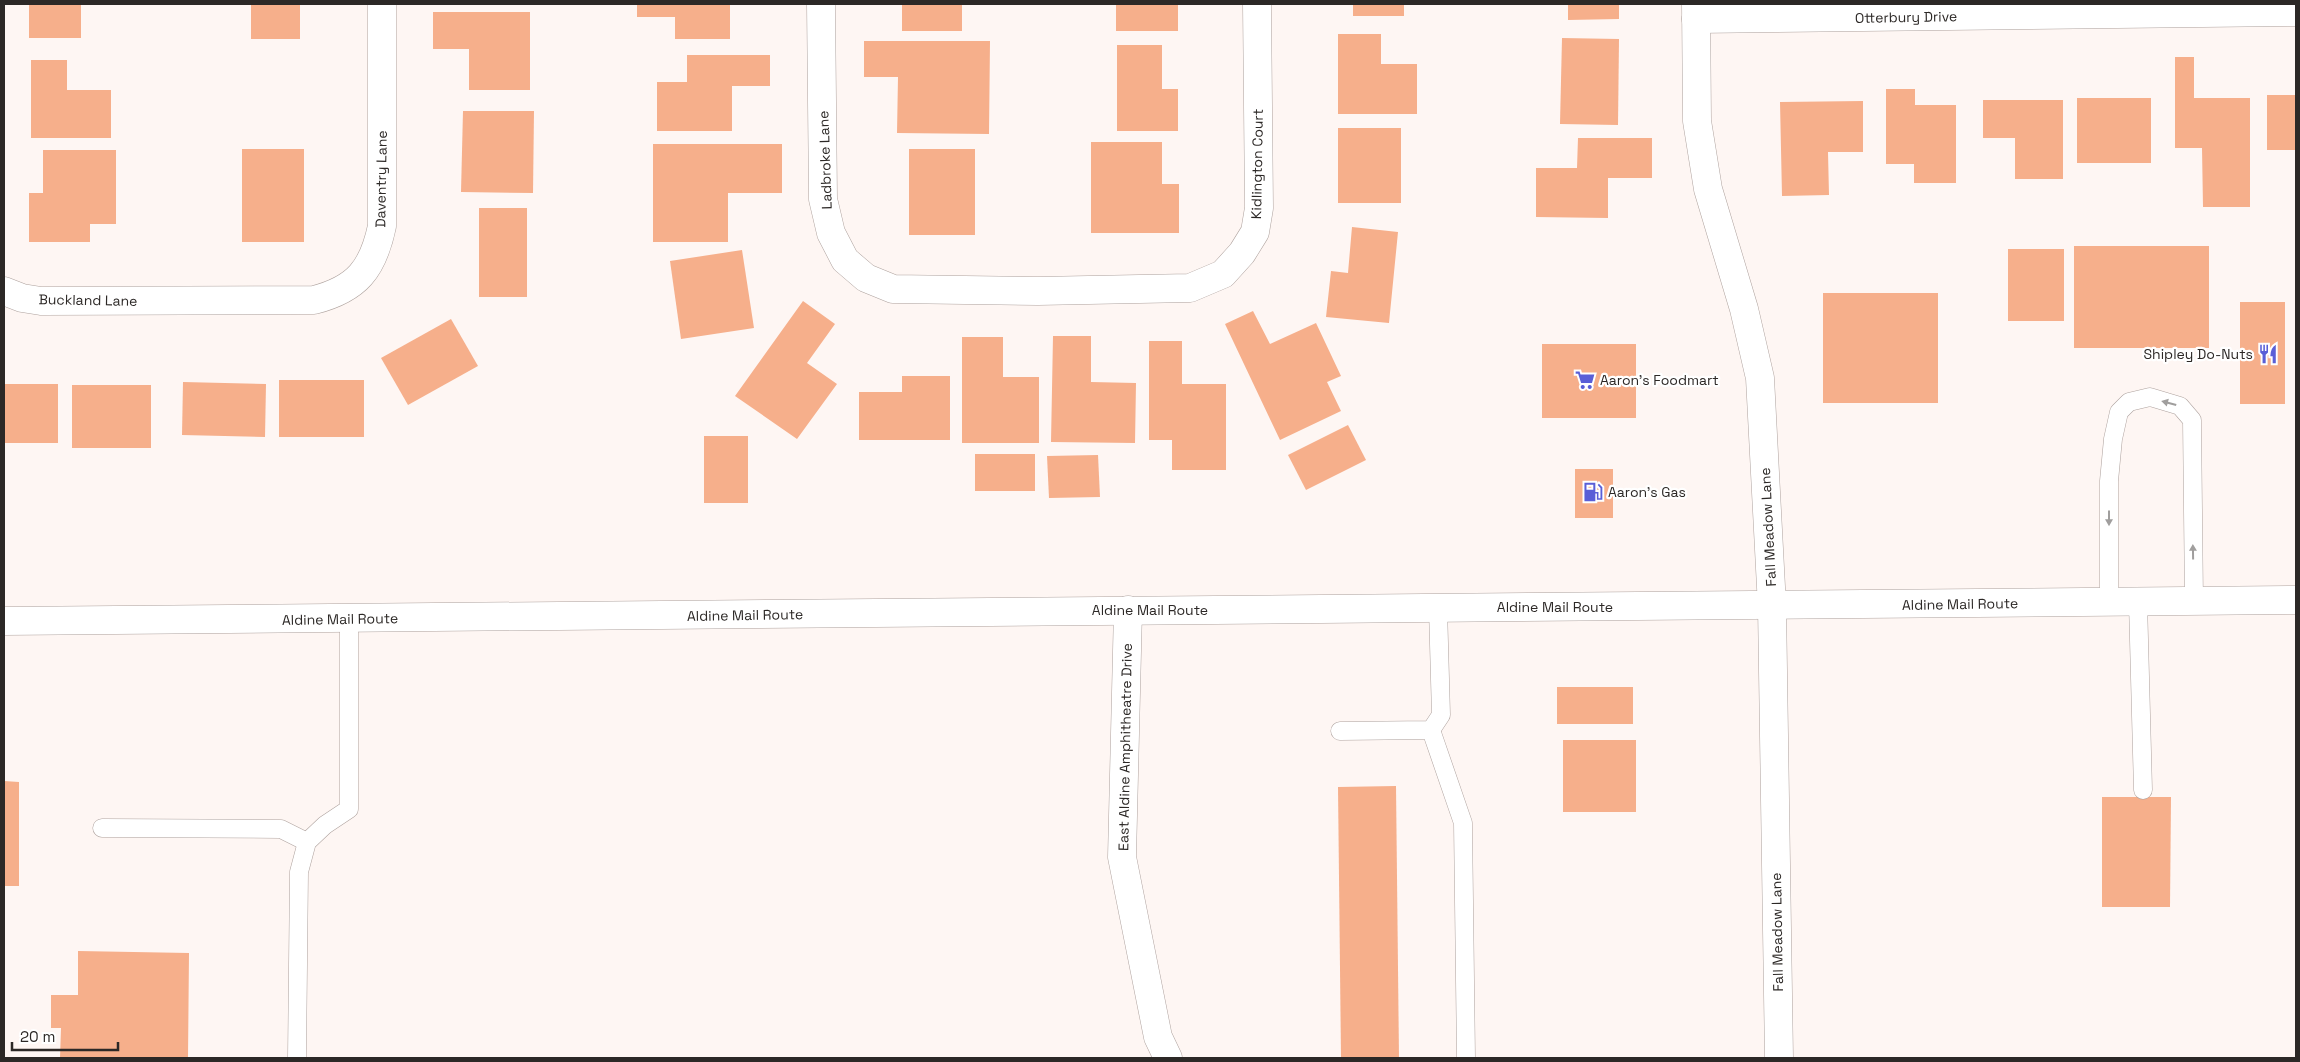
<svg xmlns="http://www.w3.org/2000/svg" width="2300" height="1062" viewBox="0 0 2300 1062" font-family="'Space Grotesk',sans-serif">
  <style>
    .building { fill: #f6af8b }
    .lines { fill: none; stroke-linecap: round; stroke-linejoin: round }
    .lane-casing { stroke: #aea29e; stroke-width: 19 }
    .street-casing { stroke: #aea29e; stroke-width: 29 }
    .secondary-casing { stroke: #aea29e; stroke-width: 29 }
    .lane { stroke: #fff; stroke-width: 18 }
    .street { stroke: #fff; stroke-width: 28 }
    .secondary { stroke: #fff; stroke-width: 28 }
    .oneway { fill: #a09e9d }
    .labels { text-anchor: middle; stroke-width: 4.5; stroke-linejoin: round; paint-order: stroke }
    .street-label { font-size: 14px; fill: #2c2826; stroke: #fff }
    .poi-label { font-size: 14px; fill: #2c2826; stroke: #fff; text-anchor: start }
  </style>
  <rect width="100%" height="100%" fill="#fef6f3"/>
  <g class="building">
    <rect x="29" y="4" width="52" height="34"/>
    <rect x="251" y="4" width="49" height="35"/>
    <polygon points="637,4 730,4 730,39 675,39 675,17 637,17"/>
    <rect x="902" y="4" width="60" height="27"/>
    <rect x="1116" y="4" width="62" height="27"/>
    <rect x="1353" y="4" width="51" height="12"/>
    <polygon points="1568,4 1619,4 1619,19 1568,20"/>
    <polygon points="433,12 530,12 530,90 469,90 469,49 433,49"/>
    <polygon points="1338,34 1381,34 1381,64 1417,64 1417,114 1338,114"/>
    <polygon points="1562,38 1619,39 1618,125 1560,124"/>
    <polygon points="864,41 990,41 989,134 897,133 898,77 864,77"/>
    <polygon points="1117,45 1162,45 1162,89 1178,89 1178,131 1117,131"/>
    <polygon points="687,55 770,55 770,86 732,86 732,131 657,131 657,82 687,82"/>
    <polygon points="2175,57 2194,57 2194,98 2250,98 2250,207 2203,207 2202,148 2175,148"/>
    <polygon points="31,60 67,60 67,90 111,90 111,138 31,138"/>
    <polygon points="1886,89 1915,89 1915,105 1956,105 1956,183 1914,183 1914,164 1886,164"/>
    <rect x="2267" y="95" width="29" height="55"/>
    <rect x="2077" y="98" width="74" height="65"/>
    <polygon points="1983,100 2063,100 2063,179 2015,179 2015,138 1983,138"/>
    <polygon points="1863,101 1863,152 1828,152 1829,195 1782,196 1780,102"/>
    <polygon points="463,111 534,111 533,193 461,192"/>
    <rect x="1338" y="128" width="63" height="75"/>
    <polygon points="1578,138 1652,138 1652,178 1608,178 1608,218 1536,217 1536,168 1577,168"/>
    <polygon points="1091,142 1162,142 1162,184 1179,184 1179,233 1091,233"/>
    <polygon points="653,144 782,144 782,193 728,193 728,242 653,242"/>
    <rect x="242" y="149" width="62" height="93"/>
    <rect x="909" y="149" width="66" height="86"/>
    <polygon points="43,150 116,150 116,224 90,224 90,242 29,242 29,193 43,193"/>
    <rect x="479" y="208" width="48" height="89"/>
    <polygon points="1352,227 1398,232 1389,323 1326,317 1331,271 1348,273"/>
    <rect x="2074" y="246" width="135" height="102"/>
    <rect x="2008" y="249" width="56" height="72"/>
    <polygon points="742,250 754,328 681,339 670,261"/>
    <rect x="1823" y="293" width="115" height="110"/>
    <polygon points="803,301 835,324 807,363 837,384 797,439 735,396"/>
    <rect x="2240" y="302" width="45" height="102"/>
    <polygon points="1253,311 1270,344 1316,323 1341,376 1327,382 1341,411 1280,440 1225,324"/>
    <polygon points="451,319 478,366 408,405 381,358"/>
    <polygon points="1053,336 1091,336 1091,382 1136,383 1135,443 1051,442"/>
    <polygon points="962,337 1003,337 1003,377 1039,377 1039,443 962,443"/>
    <polygon points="1149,341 1182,341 1182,384 1226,384 1226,470 1172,470 1172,440 1149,440"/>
    <rect x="1542" y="344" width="94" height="74"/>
    <polygon points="902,376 950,376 950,440 859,440 859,392 902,392"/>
    <rect x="279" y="380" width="85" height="57"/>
    <polygon points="183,382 266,384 265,437 182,435"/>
    <rect x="4" y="384" width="54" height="59"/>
    <rect x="72" y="385" width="79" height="63"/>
    <polygon points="1348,425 1366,460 1306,490 1288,455"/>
    <rect x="704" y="436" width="44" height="67"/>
    <rect x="975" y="454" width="60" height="37"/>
    <polygon points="1098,455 1100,497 1049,498 1047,456"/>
    <rect x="1575" y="469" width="38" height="49"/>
    <rect x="1557" y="687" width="76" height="37"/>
    <rect x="1563" y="740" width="73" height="72"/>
    <polygon points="4,781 19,782 19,886 4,886"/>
    <polygon points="1396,786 1399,1058 1341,1058 1338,787"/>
    <polygon points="2102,797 2171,797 2170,907 2102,907"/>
    <polygon points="78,951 189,953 188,1058 60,1058 61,1028 51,1028 51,995 78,995"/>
  </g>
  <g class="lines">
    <defs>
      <g id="lane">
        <polyline points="2109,602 2109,481 2113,439 2119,412 2129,402 2150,397 2180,406 2192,420 2194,601"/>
        <polyline points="2138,602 2143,790"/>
        <polyline points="1431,730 1463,823 1466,1058"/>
        <polyline points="1340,731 1431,730 1441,715 1438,608"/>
        <polyline points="102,828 281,829 307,842"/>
        <polyline points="297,1058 299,872 307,842 325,825 349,809 349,619"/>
      </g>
      <g id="street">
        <polyline points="821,4 823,199 831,233 845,260 866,278 893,289 1038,291 1190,288 1223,274 1242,253 1255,232 1259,208 1257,4"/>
        <polyline points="1696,4 1697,121 1708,189 1744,309 1760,378 1772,606 1779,1058"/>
        <polyline points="1696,19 2296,12"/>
        <path d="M4,291L22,298L41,301L314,300C357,289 373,269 382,226V4"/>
        <polyline points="1128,610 1122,857 1158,1037 1168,1058"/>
      </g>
      <polyline id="secondary" points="4,621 2296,600"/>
    </defs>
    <use href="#lane" class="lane-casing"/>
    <use href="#street" class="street-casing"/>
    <use href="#secondary" class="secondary-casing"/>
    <use href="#lane" class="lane"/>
    <use href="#street" class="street"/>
    <use href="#secondary" class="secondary"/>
  </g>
  <defs><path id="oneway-solid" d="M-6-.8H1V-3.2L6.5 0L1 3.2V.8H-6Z" transform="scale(1.25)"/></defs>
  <g class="oneway">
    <use href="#oneway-solid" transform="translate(2169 403) rotate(-165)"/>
    <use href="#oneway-solid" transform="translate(2109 518) rotate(90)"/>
    <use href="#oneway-solid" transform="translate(2193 552) rotate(-91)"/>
  </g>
  <defs>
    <symbol id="restaurant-bare" viewBox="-9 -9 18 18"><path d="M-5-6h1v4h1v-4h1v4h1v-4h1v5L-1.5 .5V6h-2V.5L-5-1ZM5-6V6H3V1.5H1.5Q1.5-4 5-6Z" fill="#5a5fd7" stroke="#fff" stroke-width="2.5" paint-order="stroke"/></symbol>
    <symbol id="supermarket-bare" viewBox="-9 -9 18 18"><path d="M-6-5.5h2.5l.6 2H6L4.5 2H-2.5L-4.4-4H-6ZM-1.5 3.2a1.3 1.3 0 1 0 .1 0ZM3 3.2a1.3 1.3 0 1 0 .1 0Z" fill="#5a5fd7" stroke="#fff" stroke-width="2.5" paint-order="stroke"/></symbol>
    <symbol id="fuel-bare" viewBox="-9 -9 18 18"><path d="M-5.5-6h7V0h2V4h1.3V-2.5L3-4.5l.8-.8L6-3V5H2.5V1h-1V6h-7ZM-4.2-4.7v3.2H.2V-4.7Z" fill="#5a5fd7" stroke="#fff" stroke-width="2.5" paint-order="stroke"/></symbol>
  </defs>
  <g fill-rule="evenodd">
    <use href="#restaurant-bare" x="2254" y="340" width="28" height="28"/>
    <use href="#supermarket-bare" x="1571" y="366" width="28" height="28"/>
    <use href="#fuel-bare" x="1579" y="478" width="28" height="28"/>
  </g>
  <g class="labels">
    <g class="street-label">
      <text transform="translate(1906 17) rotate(-1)" y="5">Otterbury Drive</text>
      <text transform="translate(825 160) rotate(-92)" y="5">Ladbroke Lane</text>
      <text transform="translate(1257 164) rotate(-89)" y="5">Kidlington Court</text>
      <text transform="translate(381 179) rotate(-89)" y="5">Daventry Lane</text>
      <text transform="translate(88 300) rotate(1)" y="5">Buckland Lane</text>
      <text transform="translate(1768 527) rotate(-93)" y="5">Fall Meadow Lane</text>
      <text transform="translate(1960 604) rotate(-1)" y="5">Aldine Mail Route</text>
      <text x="1555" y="612">Aldine Mail Route</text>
      <text x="1150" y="615">Aldine Mail Route</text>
      <text transform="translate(745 615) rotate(-1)" y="5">Aldine Mail Route</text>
      <text transform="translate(340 619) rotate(-1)" y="5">Aldine Mail Route</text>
      <text transform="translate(1125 747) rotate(-89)" y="5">East Aldine Amphitheatre Drive</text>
      <text transform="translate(1777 932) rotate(-91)" y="5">Fall Meadow Lane</text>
    </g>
    <g class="poi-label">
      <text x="2253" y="359" text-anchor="end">Shipley Do-Nuts</text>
      <text x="1600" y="385">Aaron's Foodmart</text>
      <text x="1608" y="497">Aaron's Gas</text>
    </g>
  </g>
  <rect width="2300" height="1062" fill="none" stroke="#2c2826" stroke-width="10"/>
  <path d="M12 1042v8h106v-8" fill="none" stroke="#2c2826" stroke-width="2.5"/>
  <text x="20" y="1042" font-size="15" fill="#2c2826" stroke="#ffffff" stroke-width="4" paint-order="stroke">20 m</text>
</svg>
